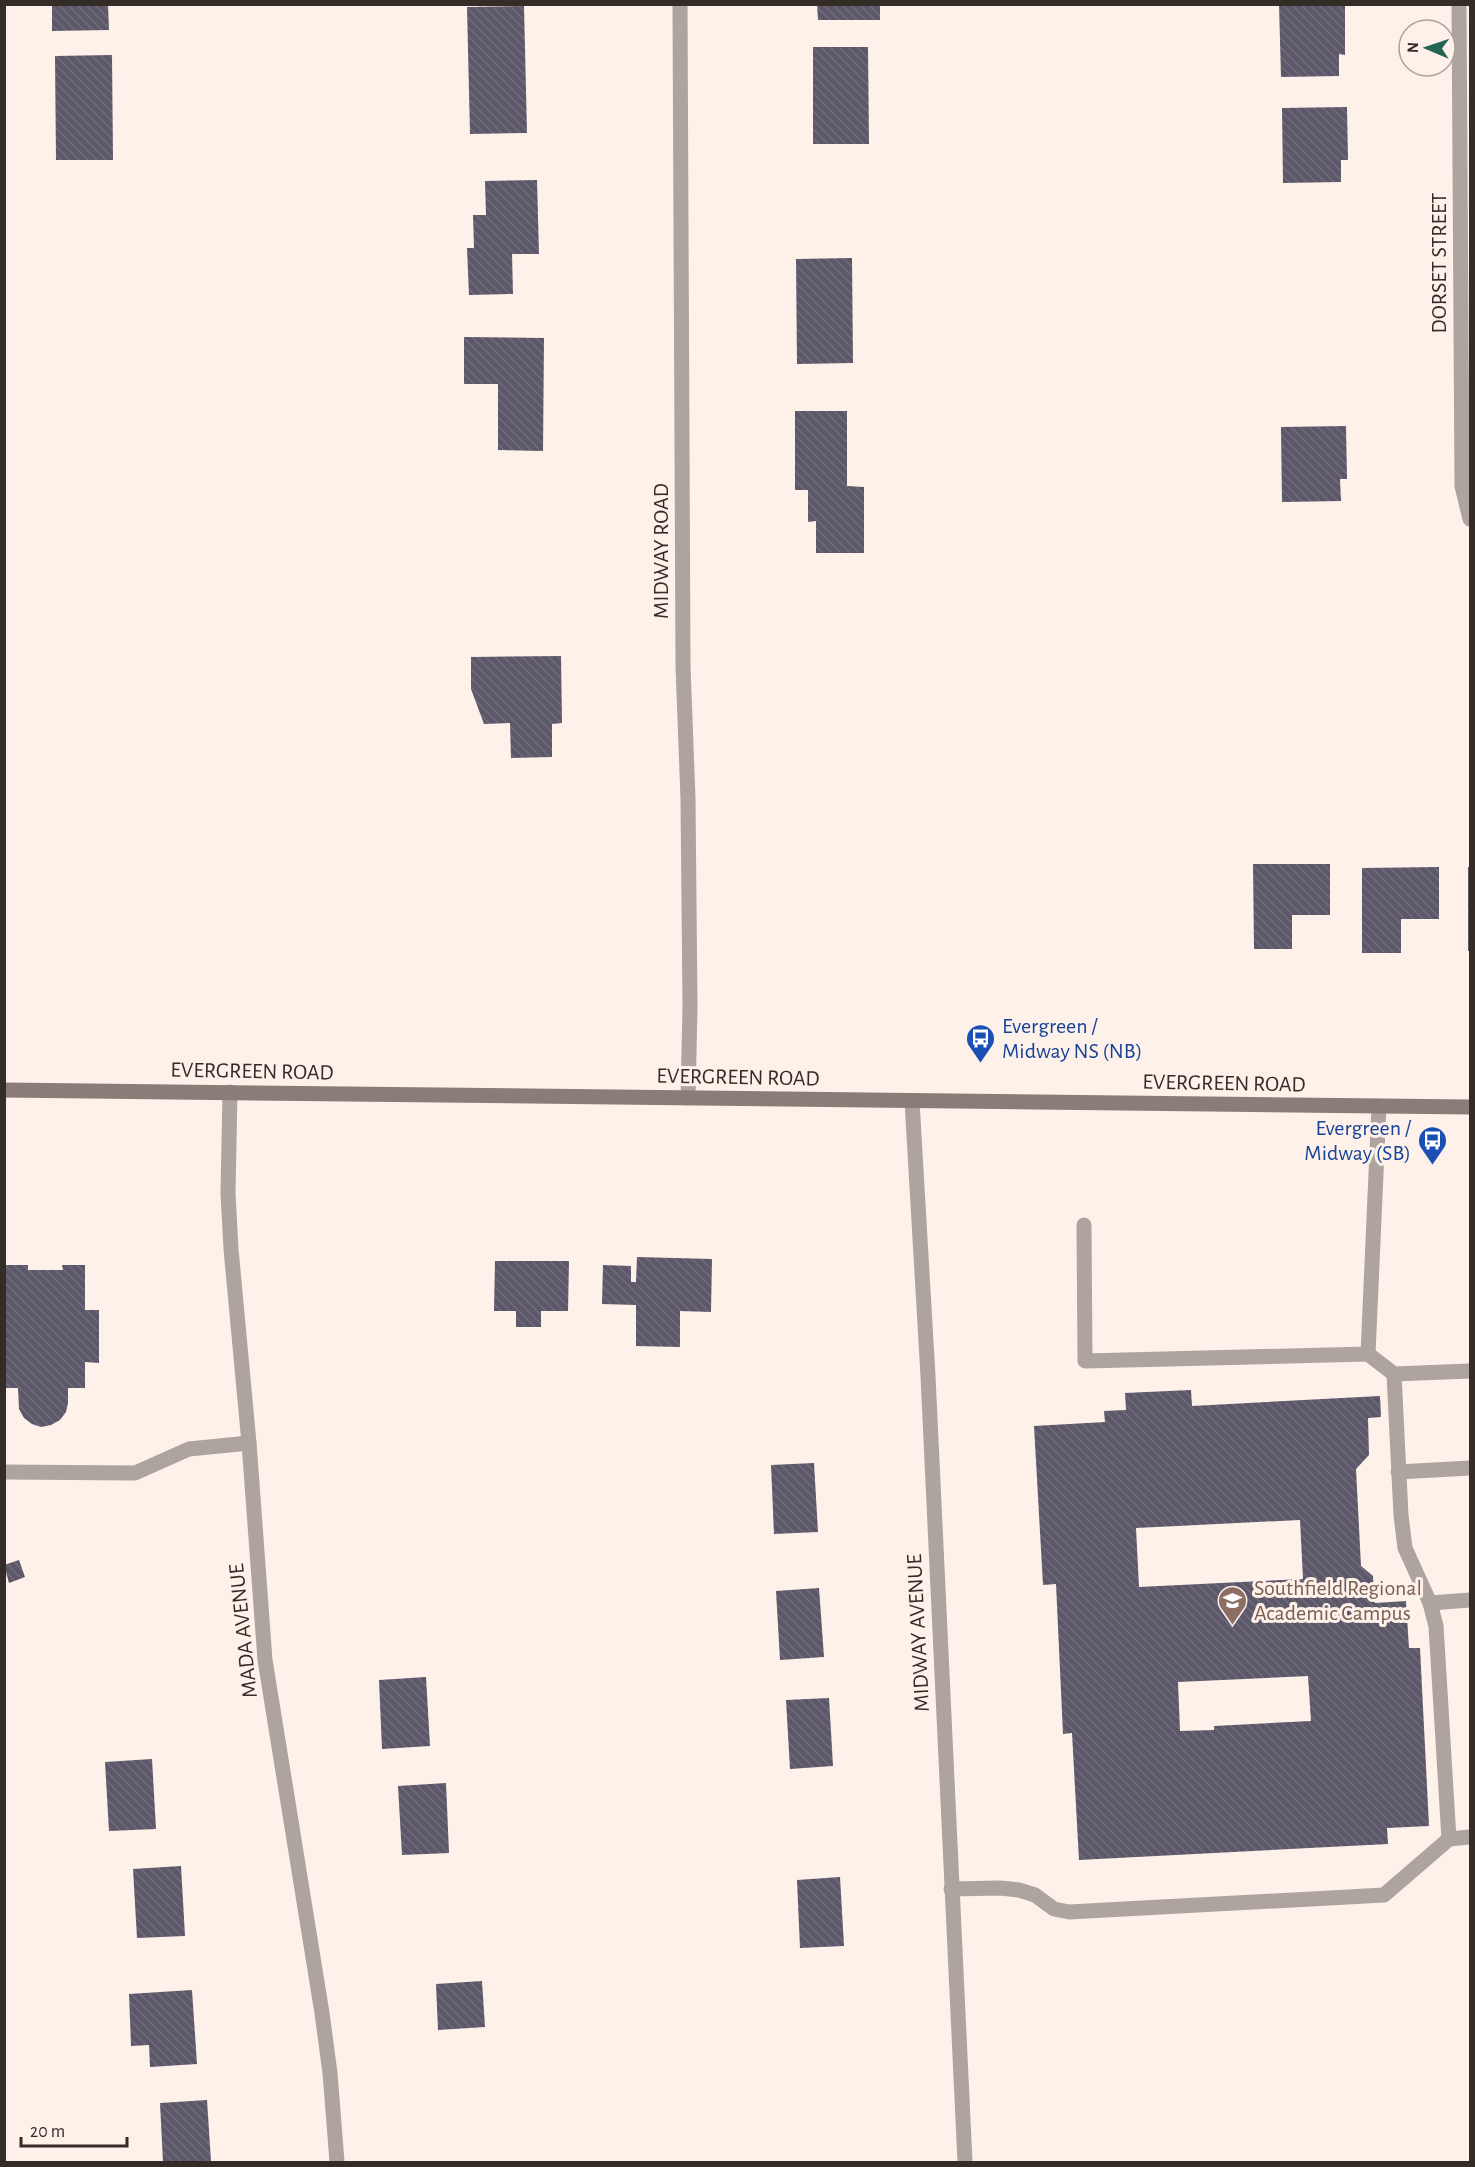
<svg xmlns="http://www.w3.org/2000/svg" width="1475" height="2167" viewBox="0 0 1475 2167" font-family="'Alegreya Sans',sans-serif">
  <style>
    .building { fill: url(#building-back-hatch); fill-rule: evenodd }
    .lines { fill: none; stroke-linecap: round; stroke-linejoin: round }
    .service { stroke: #ada39f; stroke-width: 15 }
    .minor { stroke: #ada39f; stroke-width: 15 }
    .secondary { stroke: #8a7c77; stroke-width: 15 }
    .labels { text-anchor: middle; stroke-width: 6; stroke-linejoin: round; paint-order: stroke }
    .street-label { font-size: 22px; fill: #332c27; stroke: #fdf1e9 }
    .transit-label { font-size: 22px; fill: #164399; stroke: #fdf1e9; text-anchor: start }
    .education-label { font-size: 22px; fill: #785e54; stroke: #fdf1e9; text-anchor: start }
  </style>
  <defs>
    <pattern id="building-back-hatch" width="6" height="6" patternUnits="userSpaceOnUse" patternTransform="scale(1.5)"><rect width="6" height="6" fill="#5c5769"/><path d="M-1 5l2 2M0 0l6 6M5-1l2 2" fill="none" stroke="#706c7a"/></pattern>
  </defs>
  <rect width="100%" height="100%" fill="#fdf1e9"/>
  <g class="building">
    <polygon points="52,4 108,4 109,30 52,31"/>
    <polygon points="817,4 880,4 880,20 818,20"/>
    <polygon points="1279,4 1345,4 1345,55 1339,54 1339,76 1281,77"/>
    <polygon points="524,6 527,133 470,134 467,7"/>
    <polygon points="813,47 868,47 869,144 813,144"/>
    <polygon points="112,55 113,160 56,160 55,56"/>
    <polygon points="1347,107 1348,160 1341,160 1341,182 1283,183 1282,108"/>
    <polygon points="537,180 539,254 512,254 513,294 469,295 467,248 474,248 473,215 486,215 485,181"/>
    <polygon points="852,258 853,363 797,364 796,259"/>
    <polygon points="464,337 544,338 543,451 498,450 498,384 464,384"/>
    <polygon points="795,411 847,411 847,486 864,487 864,553 816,553 816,521 808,522 808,490 795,490"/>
    <polygon points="1346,426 1347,479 1340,479 1341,501 1282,502 1281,427"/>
    <polygon points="561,656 562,723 552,724 552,757 511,758 510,723 484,724 471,689 471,657"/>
    <polygon points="1253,864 1330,864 1330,915 1292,915 1292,949 1254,949"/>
    <polygon points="1439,867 1439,919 1401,919 1401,953 1362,953 1362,868"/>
    <rect x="1468" y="867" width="2" height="84"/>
    <polygon points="637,1257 712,1259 711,1312 680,1311 680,1347 636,1346 636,1305 602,1304 603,1265 631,1266 631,1282 636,1282"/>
    <polygon points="495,1261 569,1261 568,1311 541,1311 541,1327 516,1327 516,1311 494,1311"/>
    <polygon points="4,1265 28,1265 28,1270 63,1270 62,1265 85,1265 85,1310 99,1310 99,1363 85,1362 85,1388 68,1388 68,1403 66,1412 60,1420 51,1425 41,1427 32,1424 24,1418 19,1409 18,1388 4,1388"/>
    <path d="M1191,1390L1192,1406L1380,1396L1381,1417L1368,1418L1369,1455L1356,1469L1361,1566L1373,1576L1375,1603L1406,1601L1409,1648H1420L1429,1826L1387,1828L1388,1844L1079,1860L1072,1733L1063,1734L1056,1584L1043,1585L1034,1426L1105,1422L1104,1411L1126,1410L1125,1393ZM1300,1520L1303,1579L1139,1587L1136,1528ZM1308,1676L1311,1721L1214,1726V1730L1180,1731L1178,1682Z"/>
    <polygon points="814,1463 818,1532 774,1534 771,1465"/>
    <polygon points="19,1560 25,1577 9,1583 4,1565"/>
    <polygon points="819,1588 824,1657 780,1660 776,1591"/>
    <polygon points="426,1677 430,1746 382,1749 379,1680"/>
    <polygon points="829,1698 833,1766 790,1769 786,1700"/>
    <polygon points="152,1759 156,1829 109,1831 105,1762"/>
    <polygon points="446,1783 449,1853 402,1855 398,1786"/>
    <polygon points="181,1866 185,1936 137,1938 133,1869"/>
    <polygon points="840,1877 844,1946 800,1948 797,1880"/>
    <polygon points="482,1981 485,2027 438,2030 436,1984"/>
    <polygon points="192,1990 197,2064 150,2067 149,2045 131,2046 129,1994"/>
    <polygon points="207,2100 211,2162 163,2162 160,2103"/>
  </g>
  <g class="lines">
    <g class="service">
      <polyline points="1084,1225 1085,1361 1368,1354 1379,1106"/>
      <polyline points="1368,1354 1394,1374 1470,1371"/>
      <polyline points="1394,1374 1401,1515 1405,1548 1430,1603 1436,1626 1449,1839"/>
      <polyline points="4,1472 135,1473 189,1449 249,1443"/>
      <polyline points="1398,1472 1470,1468"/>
      <polyline points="1430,1603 1470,1600"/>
      <polyline points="951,1889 1000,1888 1019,1890 1035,1895 1054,1909 1069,1912 1384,1895 1449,1839 1470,1837"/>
    </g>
    <g class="minor">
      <polyline points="680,4 683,666 688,799 690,1006 688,1098"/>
      <polyline points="1459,4 1462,486 1470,519"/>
      <polyline points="230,1092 228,1193 231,1249 249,1443 265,1660 322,2013 330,2073 337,2162"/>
      <polyline points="912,1101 928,1376 965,2162"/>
    </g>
    <polyline class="secondary" points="4,1090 1470,1107"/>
  </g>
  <defs>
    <symbol id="bus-pin" viewBox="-11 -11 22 30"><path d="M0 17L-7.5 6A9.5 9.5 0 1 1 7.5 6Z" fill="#1a4fb4" stroke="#fdf1e9"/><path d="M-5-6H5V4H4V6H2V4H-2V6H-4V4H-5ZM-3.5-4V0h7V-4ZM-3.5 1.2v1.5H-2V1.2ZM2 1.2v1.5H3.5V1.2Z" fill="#fff"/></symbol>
    <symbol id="school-pin" viewBox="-11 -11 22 30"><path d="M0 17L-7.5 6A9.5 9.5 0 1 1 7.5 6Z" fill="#8d6e63" stroke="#fdf1e9"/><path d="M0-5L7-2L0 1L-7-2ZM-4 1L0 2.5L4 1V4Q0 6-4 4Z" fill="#fff"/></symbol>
  </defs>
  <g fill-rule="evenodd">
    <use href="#bus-pin" x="964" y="1022" width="33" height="45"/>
    <use href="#bus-pin" x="1416" y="1124" width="33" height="45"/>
    <use href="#school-pin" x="1216" y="1584" width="33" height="45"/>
  </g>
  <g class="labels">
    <g class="street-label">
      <text transform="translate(1438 263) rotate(-90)" y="8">DORSET STREET</text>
      <text transform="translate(660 551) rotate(-90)" y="8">MIDWAY ROAD</text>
      <text transform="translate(252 1070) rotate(1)" y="8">EVERGREEN ROAD</text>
      <text transform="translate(738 1076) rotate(1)" y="8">EVERGREEN ROAD</text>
      <text transform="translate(1224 1082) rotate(1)" y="8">EVERGREEN ROAD</text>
      <text transform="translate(242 1631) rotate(-96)" y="8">MADA AVENUE</text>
      <text transform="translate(917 1633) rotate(-93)" y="8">MIDWAY AVENUE</text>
    </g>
    <g class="transit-label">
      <text x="1002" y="1033">Evergreen /<tspan x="1002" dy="25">Midway NS (NB)</tspan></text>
      <text x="1411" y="1135" text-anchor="end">Evergreen /<tspan x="1411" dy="25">Midway (SB)</tspan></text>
    </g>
    <g class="education-label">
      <text x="1254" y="1595">Southfield Regional<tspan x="1254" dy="25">Academic Campus</tspan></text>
    </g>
  </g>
  <rect width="1475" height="2167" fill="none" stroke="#332c27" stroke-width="12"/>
  <g transform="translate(1427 48) rotate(272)"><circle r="28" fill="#fdf1e9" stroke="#aca29b" stroke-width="1.5"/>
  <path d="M0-4.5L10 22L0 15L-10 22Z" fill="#246554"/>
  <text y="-9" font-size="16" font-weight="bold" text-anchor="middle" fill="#332c27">N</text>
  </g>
  <path d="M21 2137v9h106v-9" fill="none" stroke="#332c27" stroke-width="3"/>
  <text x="30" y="2137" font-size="18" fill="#332c27" stroke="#fdf1e9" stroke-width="4.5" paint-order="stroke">20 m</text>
</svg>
